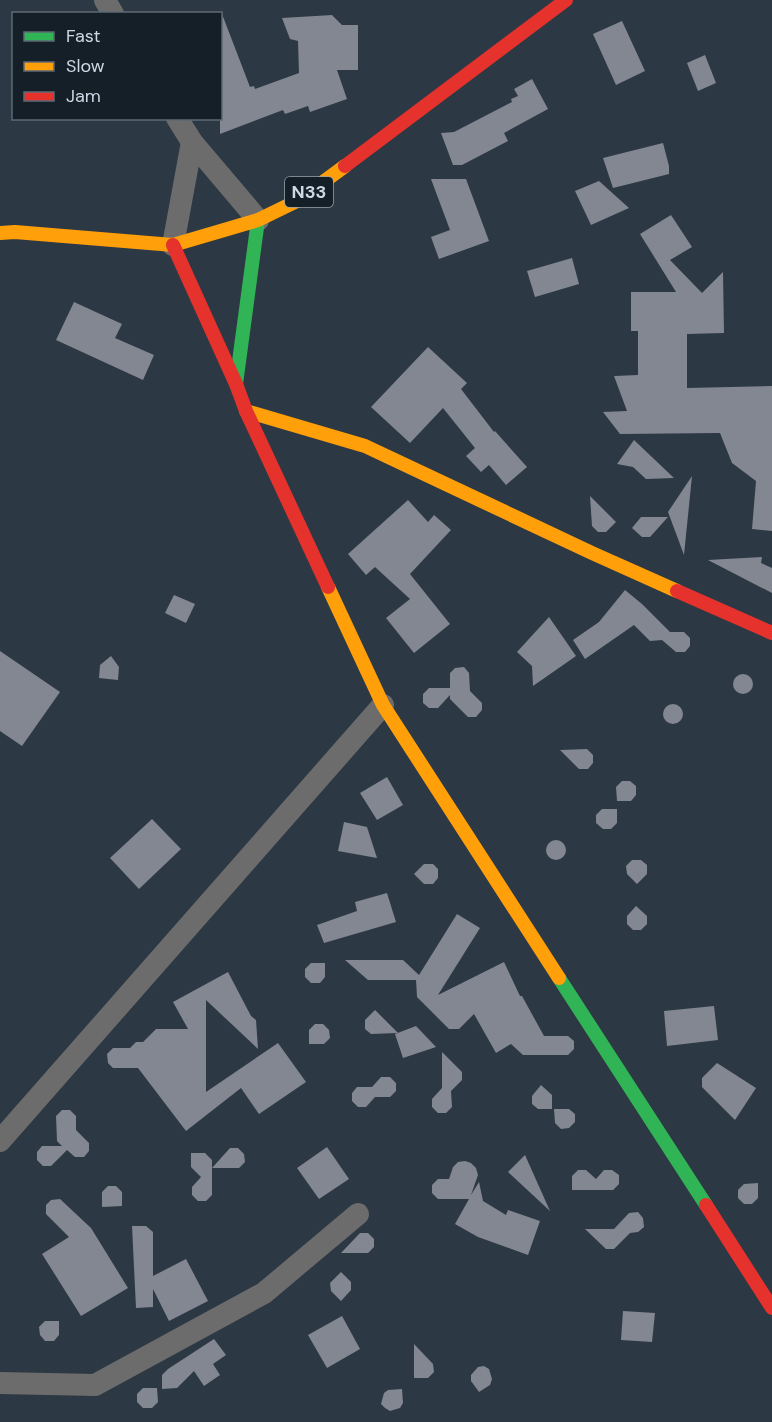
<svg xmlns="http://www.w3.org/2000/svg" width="772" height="1422" viewBox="0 0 772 1422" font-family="'DM Sans',sans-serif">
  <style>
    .building { fill: #838792 }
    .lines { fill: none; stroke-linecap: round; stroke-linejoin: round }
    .street { stroke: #6d6c6c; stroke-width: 22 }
    .fast { stroke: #30b455; stroke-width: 14 }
    .slow { stroke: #ff9f0a; stroke-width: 14 }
    .jam { stroke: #e5322d; stroke-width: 14 }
    .labels { text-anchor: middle; stroke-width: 6; stroke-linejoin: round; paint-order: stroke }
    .shield { fill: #151f28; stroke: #95a1ac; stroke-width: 1.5 }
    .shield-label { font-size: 18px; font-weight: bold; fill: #ccd9e5 }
  </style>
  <rect width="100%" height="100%" fill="#2c3843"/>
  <g class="building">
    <polygon points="220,14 222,14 250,87 254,86 255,89 299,73 298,41 290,39 282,18 332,15 342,25 358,25 358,70 337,70 347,99 310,112 308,106 285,114 283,110 220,134"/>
    <polygon points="622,21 645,71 616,85 593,34"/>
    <polygon points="705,55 716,83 698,91 687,63"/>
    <polygon points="532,79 548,109 504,133 508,141 462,165 453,165 441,133 454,132 512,102 511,99 518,96 514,89"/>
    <polygon points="663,143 669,166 669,174 613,188 603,158"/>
    <polygon points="431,179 466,179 489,241 439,259 431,237 450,230"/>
    <polygon points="599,181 629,208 591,225 575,191"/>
    <polygon points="671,215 692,247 670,260 702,293 723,272 724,333 687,334 687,388 772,386 772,531 752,529 756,481 732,463 720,433 620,434 603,412 627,411 614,376 638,375 638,331 631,331 631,292 676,292 640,234"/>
    <polygon points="572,258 579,284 535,297 527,271"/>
    <polygon points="74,302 122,324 115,338 154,355 143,380 56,340"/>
    <polygon points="428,347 467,383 461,389 494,432 495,431 527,467 506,485 489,465 481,472 466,456 475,448 443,408 410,443 371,407"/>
    <polygon points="634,440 674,478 646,479 633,467 617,464"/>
    <polygon points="692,476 684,555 668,512"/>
    <polygon points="590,496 616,522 606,532 598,532 592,526"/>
    <polygon points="408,500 428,522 434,515 451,530 410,574 450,624 414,653 386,618 410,599 375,567 366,575 348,554"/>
    <polygon points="641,517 668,517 650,537 642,537 632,528"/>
    <polygon points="762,557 761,563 772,568 772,593 708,560"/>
    <polygon points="625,590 642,604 670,632 684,632 690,638 690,646 685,652 676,652 662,640 650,641 634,625 585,659 573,640 599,622"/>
    <polygon points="174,595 195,604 186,623 165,613"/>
    <polygon points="549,617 576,656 533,686 532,666 517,652"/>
    <polygon points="0,651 60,692 22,746 0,731"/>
    <polygon points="111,656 119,667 118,680 99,678 100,665"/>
    <polygon points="464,667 469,673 470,691 482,703 482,710 476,717 468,717 450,699 450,695 438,708 429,708 423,703 423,694 429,688 450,688 450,673 455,668"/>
    <circle cx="743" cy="684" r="10"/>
    <circle cx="673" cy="714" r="10"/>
    <polygon points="587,749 593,755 593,763 588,769 579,769 560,750"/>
    <polygon points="387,777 403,805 377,820 360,793"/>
    <polygon points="622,781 630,781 636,786 636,795 631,801 617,801 616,787"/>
    <polygon points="602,809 617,809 617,823 611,829 603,829 596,823 596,815"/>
    <polygon points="152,819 181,849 139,889 110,858"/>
    <polygon points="344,822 367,827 377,858 338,851"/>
    <circle cx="556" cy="850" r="10"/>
    <polygon points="632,860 641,860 647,865 647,874 637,884 627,874 626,866"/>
    <polygon points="424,864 433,864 438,869 438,878 433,884 424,884 414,874"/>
    <polygon points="387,893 396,922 324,943 317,925 357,911 355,902"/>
    <polygon points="636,906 647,916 647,924 641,930 633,930 627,924 627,916"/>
    <polygon points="457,914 480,928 438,995 504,962 520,996 522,996 544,1036 568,1036 574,1041 574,1049 568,1055 523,1055 511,1044 496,1053 474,1014 459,1029 449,1029 417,997 416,980 368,980 345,960 403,960 419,975"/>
    <polygon points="311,963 325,963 325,977 320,983 311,983 305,977 305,969"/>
    <polygon points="228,972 251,1016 256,1020 258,1049 206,1000 206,1092 278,1043 306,1082 259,1114 241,1088 186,1131 138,1068 113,1068 108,1063 107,1054 113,1048 130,1048 136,1042 143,1042 156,1029 188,1029 173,1002"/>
    <polygon points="714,1006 718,1040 667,1046 664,1011"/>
    <polygon points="375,1010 398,1033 371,1034 365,1029 365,1020"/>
    <polygon points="315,1024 323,1024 329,1030 330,1038 324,1044 309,1044 309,1030"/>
    <polygon points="416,1026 436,1047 403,1058 395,1034"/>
    <polygon points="442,1052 462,1072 462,1080 451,1091 452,1107 446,1113 438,1113 432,1107 432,1099 442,1088"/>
    <polygon points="717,1063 756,1088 735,1120 702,1087 702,1078"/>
    <polygon points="381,1077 390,1077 396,1083 396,1091 390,1097 375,1097 366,1107 358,1107 352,1101 352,1093 357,1087 372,1087"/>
    <polygon points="541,1085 552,1095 552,1109 538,1109 532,1104 532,1096"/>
    <polygon points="554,1109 569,1109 575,1114 575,1122 569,1128 561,1129 555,1123"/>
    <polygon points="62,1110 70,1110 76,1116 76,1130 89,1143 89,1151 84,1157 75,1157 67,1150 51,1166 43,1166 37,1160 37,1152 42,1146 62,1146 57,1141 56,1116"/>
    <polygon points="327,1147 349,1179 319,1199 297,1168"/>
    <polygon points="230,1148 238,1148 244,1154 245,1162 239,1168 212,1168 212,1195 206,1201 198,1201 192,1195 192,1187 201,1177 191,1167 191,1153 205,1153 212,1160 212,1168"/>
    <polygon points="525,1155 550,1211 508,1172"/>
    <polygon points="465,1161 471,1163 476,1168 478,1175 471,1195 479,1182 483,1201 506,1215 508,1210 540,1221 528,1255 478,1237 455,1224 469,1199 438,1199 432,1193 432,1185 438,1179 449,1179 453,1167 458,1162"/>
    <polygon points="578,1170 586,1170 596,1179 604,1170 612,1170 619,1175 619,1184 613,1190 572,1190 572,1176"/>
    <polygon points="758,1183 758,1198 752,1204 744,1204 738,1198 738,1190 744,1184"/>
    <polygon points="108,1186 116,1186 122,1192 122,1206 102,1207 102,1192"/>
    <polygon points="60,1199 91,1228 128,1288 81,1316 42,1254 69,1237 46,1214 46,1205 51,1200"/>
    <polygon points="638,1212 643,1218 644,1227 638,1232 630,1233 614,1249 606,1249 585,1229 614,1229 629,1213"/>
    <polygon points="132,1226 146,1226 153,1232 153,1276 186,1259 208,1301 169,1321 153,1289 153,1307 136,1308"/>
    <polygon points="360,1233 368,1233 374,1239 374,1247 368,1253 341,1253"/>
    <polygon points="341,1272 351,1282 351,1290 341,1301 331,1291 330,1283"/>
    <polygon points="623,1311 655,1313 652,1342 621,1340"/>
    <polygon points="342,1316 360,1349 327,1368 308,1335"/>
    <polygon points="45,1321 59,1321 59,1335 54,1341 45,1341 40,1335 39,1327"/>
    <polygon points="214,1339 226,1355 213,1364 220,1375 204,1386 194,1371 177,1388 162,1389 162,1375 168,1369"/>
    <polygon points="414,1344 433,1364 434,1372 428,1378 414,1378"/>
    <polygon points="484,1366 489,1369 492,1379 490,1385 479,1392 471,1381 471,1375 478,1367"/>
    <polygon points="143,1388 157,1388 158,1402 152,1408 143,1408 137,1402 137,1394"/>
    <polygon points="402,1389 403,1403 400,1408 390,1411 385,1408 381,1404 384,1393 388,1390"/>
  </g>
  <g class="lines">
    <g class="street">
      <polyline points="105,0 113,14"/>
      <polyline points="177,118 192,142 258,220"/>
      <polyline points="173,245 192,142"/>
      <polyline points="0,1141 383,705"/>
      <polyline points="0,1383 95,1385 264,1293 358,1214"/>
    </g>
    <g class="fast">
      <polyline points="236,384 258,220"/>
      <polyline points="559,978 706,1205"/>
    </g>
    <g class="slow">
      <polyline points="0,233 15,232 173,245 258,220 299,200 345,166"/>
      <polyline points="246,411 365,446 592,553 677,591"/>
      <polyline points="328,587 383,705 559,978"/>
    </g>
    <g class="jam">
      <polyline points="345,166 566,0"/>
      <polyline points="173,245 236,384 246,411 328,587"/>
      <polyline points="677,591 772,633"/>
      <polyline points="706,1205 772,1308"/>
    </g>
  </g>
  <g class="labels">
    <rect class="shield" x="285" y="177" width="48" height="30" rx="4.5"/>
    <g class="shield-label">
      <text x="309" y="198">N33</text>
    </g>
  </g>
  <rect x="12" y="12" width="210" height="108" fill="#151f28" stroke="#5e6974" stroke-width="1.5"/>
  <rect x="24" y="32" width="30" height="9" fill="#30b455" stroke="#5e6974" stroke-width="1.5"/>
  <text x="66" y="42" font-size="18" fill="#ccd9e5">Fast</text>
  <rect x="24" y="62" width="30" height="9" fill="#ff9f0a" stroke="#5e6974" stroke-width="1.5"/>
  <text x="66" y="72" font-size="18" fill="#ccd9e5">Slow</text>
  <rect x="24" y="92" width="30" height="9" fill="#e5322d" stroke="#5e6974" stroke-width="1.5"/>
  <text x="66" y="102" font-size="18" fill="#ccd9e5">Jam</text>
</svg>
